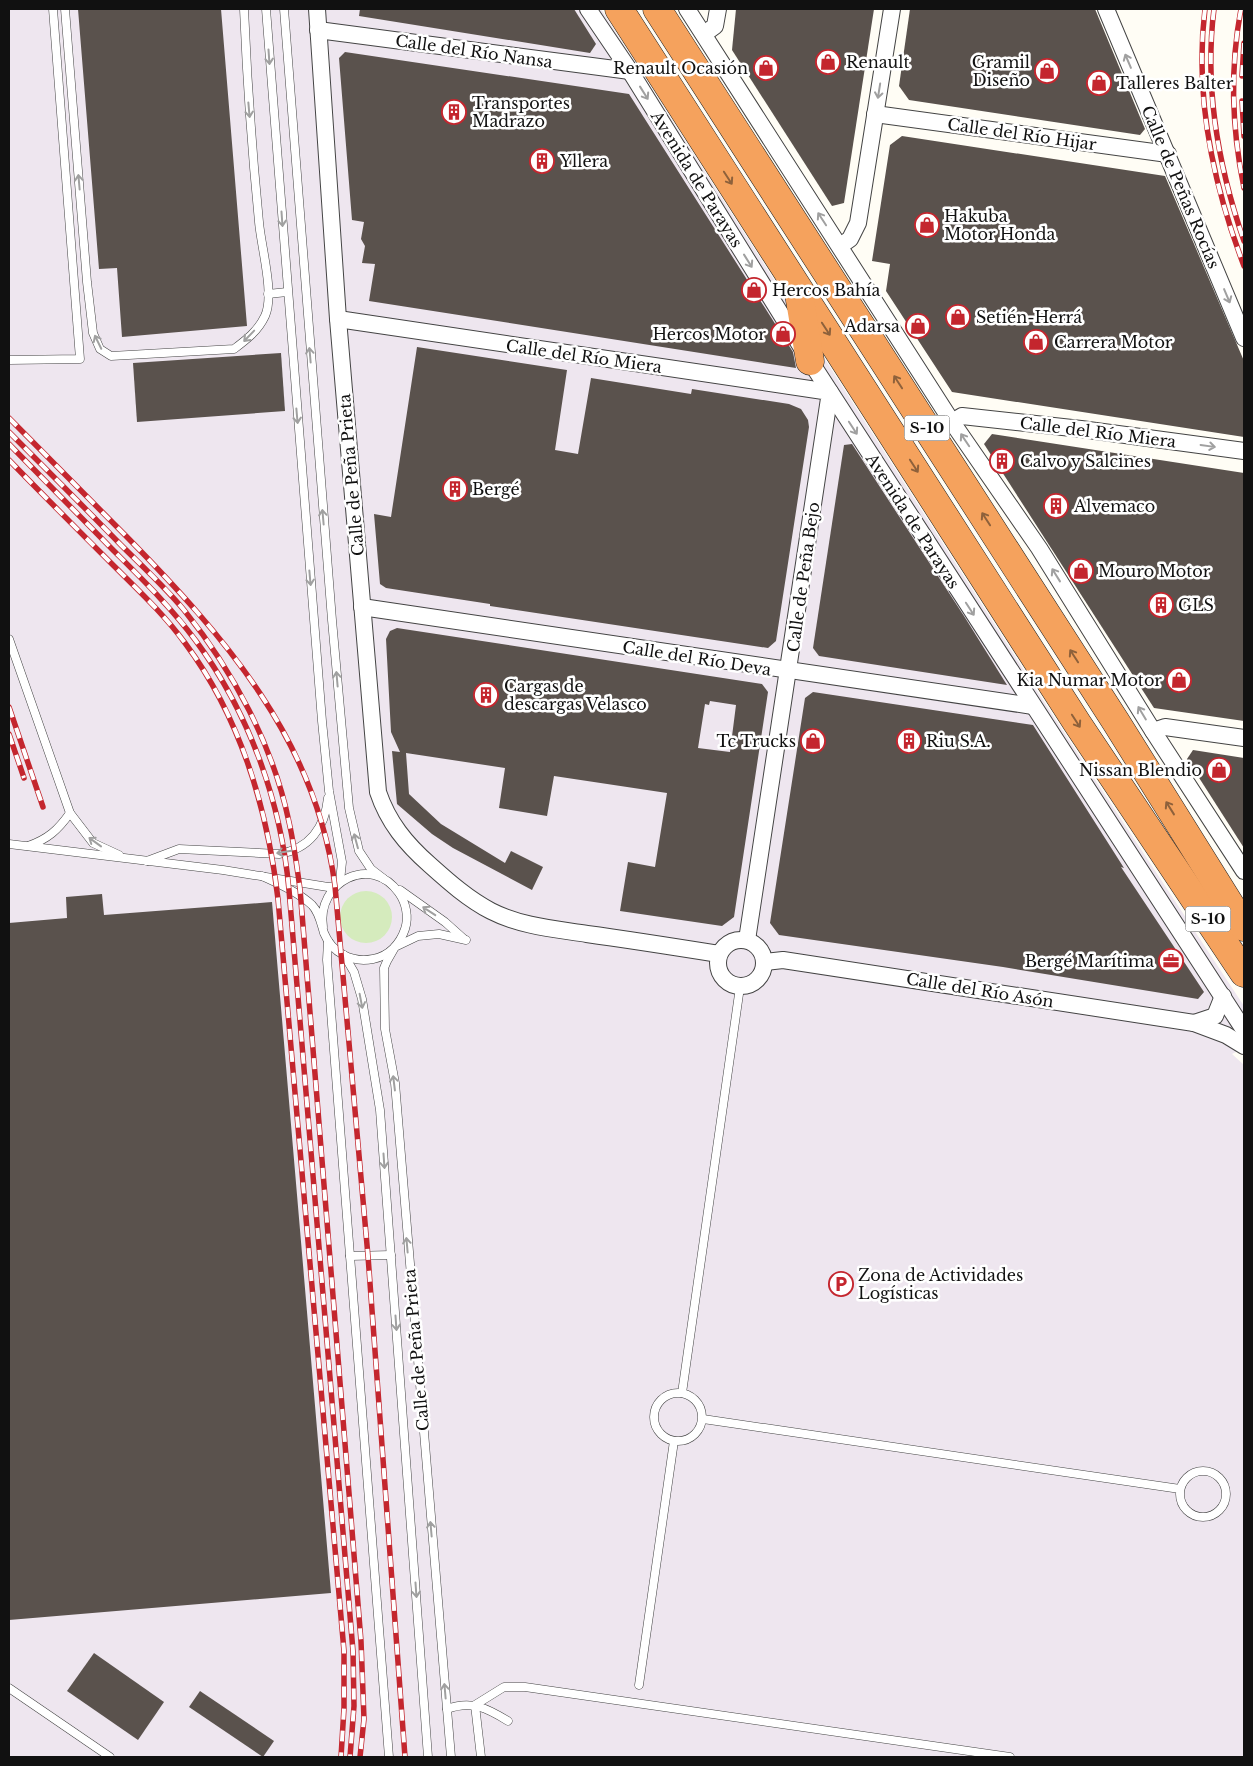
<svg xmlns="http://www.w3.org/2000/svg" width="1253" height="1766" viewBox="0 0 1253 1766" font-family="'Libre Baskerville',serif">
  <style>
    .industrial { fill: #eee6ef }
    .green { fill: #d5ebbd }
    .building { fill: #5a524d; fill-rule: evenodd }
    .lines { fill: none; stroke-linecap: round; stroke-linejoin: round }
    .service-casing { stroke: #444; stroke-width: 9 }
    .minor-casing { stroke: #444; stroke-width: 18 }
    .motorway-casing { stroke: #222; stroke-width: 29 }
    .service { stroke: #fff; stroke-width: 8 }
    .minor { stroke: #fff; stroke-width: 16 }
    .motorway { stroke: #f5a25d; stroke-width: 28 }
    .rail-casing { stroke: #c4262e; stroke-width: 5.5 }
    .rail { stroke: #fff; stroke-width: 4; stroke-dasharray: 11; stroke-linecap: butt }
    .oneway { stroke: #a0a0a0 }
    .oneway2 { stroke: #8e613b }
    .labels { text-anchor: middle; stroke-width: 5; stroke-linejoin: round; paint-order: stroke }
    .shield { fill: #fff; stroke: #585858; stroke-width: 1 }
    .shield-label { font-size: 15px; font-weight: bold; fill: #111 }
    .street-label { font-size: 16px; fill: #111; stroke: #fff }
    .poi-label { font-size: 16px; fill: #111; stroke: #fff; text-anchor: start }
  </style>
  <rect width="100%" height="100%" fill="#fffdf5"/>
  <polygon class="industrial" points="9,9 601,9 1052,714 1244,1006 1244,1048 1232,1054 1244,1065 1244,1757 9,1757"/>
  <circle class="green" cx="366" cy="917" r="26"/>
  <g class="building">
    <polygon points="78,9 221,9 247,326 122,337 117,268 99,269"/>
    <polygon points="360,9 574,9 596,44 590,53 359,16"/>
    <polygon points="736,9 874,9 844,203 832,206 732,50"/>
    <polygon points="910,9 1095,9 1145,129 1140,135 909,100 899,86"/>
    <polygon points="345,52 629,94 793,352 796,368 369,301 375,264 362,263 365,246 361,239 364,222 352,220 339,58"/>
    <polygon points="902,136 1165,176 1244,361 1244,437 952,392 886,291 890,264 872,261 890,145"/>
    <polygon points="417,347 567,370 555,450 578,454 591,378 691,394 692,389 789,404 801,409 808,420 809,427 776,641 768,648 490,606 490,604 386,588 380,584 374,514 391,517"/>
    <polygon points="281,353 285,411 137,422 133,363"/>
    <polygon points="992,434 1244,473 1244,721 1154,708 984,444"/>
    <polygon points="852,444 964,616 1007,685 819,656 813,648 844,445"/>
    <path d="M397,628L762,684L768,692L734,917L722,926L620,911L628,862L655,867L667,793L554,776L547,816L499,808L505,768L406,753L409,794L441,824L505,863L511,851L543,867L532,890L453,848L432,834L397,804L392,751L400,752L391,732L386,639L390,631ZM710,701L736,705L730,752L698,748L705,704L709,705Z"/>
    <polygon points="813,692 1033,725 1124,868 1121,867 1204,992 1198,999 1003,967 779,935 770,923 805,698"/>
    <polygon points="1193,750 1244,758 1244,848 1187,759"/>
    <polygon points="102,894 104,915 272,902 331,1593 9,1620 9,923 67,918 66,897"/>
    <polygon points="94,1653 164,1702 138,1740 67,1691"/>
    <polygon points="200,1691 274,1741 263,1757 189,1707"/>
  </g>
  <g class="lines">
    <defs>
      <g id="service">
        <path d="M65,9L87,282L93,333L100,349L111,356L234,349C246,340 258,331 265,316C275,294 261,247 259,222C252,151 247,80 244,9"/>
        <polyline points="266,9 322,721 329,791 342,862 340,881 337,884"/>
        <polyline points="284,9 332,620 349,808 359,851 371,869 384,879"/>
        <polyline points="268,294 287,292"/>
        <polyline points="9,360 80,359 53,9"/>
        <polyline points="9,639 70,813 93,843 119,855"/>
        <polyline points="9,844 223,870 328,887 335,886"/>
        <path d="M28,846C48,839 58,830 70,813"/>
        <path d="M147,861L179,849L279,854C309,849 325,828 328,798"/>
        <path d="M262,876C279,884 298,892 312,905C319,912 321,923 324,933C332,953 352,963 373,959C389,956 400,944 405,929C409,917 406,903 399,893C371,853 316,882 323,927"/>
        <polyline points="400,890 445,922 464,939"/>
        <polyline points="328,941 327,960 389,1757"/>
        <polyline points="344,955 354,972 362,999 380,1110 428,1757"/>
        <polyline points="350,1256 391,1255"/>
        <circle cx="678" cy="1417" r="24"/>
        <polyline points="682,1393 740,987"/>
        <polyline points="703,1419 1180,1489"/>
        <circle cx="1203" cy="1494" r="23"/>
        <polyline points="639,1685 674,1441"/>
        <polyline points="9,1688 110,1757"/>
        <path d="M447,1709C471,1700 487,1708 508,1721"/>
        <polyline points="451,1757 395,1083 385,1029 384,968 387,961 395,947 418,936 439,934 466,940"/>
        <polyline points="481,1757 475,1705 504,1687 525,1687 1010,1757"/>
      </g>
      <g id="minor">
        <path d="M317,9L338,319L378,792C388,822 406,844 430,865C449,882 468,899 491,911C520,926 555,929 587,934C631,940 675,947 719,954"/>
        <polyline points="588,9 630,71 810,361 1244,1030"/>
        <polyline points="687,9 952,422 1039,548 1153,731 1244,871"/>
        <polyline points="1106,9 1244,338"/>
        <polyline points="318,30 630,71"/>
        <polyline points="704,34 715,26 718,9"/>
        <polyline points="875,114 1168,154"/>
        <polyline points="840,246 850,239 858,223 892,9"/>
        <polyline points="338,319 830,392 747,940"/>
        <polyline points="952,422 962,416 1081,429 1244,451"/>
        <polyline points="362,607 1033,706"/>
        <polyline points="1153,731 1165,727 1244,738"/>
        <circle cx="741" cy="963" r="23"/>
        <polyline points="765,962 783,960 1194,1023 1226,1035 1244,1046"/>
        <polyline points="1194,1023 1215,1016 1223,996"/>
      </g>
      <g id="motorway">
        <polyline points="619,9 1077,723 1244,973"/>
        <polyline points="657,9 1116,722 1244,927"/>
        <polyline points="799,294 810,361"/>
      </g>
    </defs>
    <use href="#service" class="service-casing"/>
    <use href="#minor" class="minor-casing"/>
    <use href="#motorway" class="motorway-casing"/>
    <use href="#service" class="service"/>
    <use href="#minor" class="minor"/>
    <use href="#motorway" class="motorway"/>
    <defs>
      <g id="rail">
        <path d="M1205,9C1194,97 1213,184 1244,266"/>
        <path d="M1214,9C1204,89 1218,166 1244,241"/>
        <path d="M1241,9C1230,67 1232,130 1244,188"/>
        <polyline points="1242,76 1244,43"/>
        <polyline points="1242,101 1244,136"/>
        <path d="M9,418C48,457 87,497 126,536C225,637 316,740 335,886L368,1256L405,1757"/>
        <path d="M9,432C46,469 84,507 121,545C142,566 165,587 184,610C233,671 273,745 289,822C294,844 297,867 300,889L361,1641L364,1719L360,1757"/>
        <path d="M9,444C43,479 78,514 112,549C141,578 171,607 196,641C249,713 281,801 289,890L353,1651L354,1706L350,1757"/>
        <path d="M9,460C42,494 76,528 110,562C136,588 163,613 185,643C241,718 267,807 278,899L344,1651V1708L341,1757"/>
        <polyline points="9,707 43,807"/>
        <polyline points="9,734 24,778"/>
      </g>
    </defs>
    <use href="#rail" class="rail-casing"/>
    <use href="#rail" class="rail"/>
  </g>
  <defs><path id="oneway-shaft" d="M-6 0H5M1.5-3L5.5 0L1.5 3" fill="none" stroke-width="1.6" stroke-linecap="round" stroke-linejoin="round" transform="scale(1.25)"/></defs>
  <g class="oneway">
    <use href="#oneway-shaft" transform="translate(269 57) rotate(86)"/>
    <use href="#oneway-shaft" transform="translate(1128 61) rotate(-113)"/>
    <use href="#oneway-shaft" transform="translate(879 91) rotate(99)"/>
    <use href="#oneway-shaft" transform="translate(644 93) rotate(58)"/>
    <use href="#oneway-shaft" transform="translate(249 110) rotate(85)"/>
    <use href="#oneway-shaft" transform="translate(79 182) rotate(-95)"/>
    <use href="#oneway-shaft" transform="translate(282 219) rotate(86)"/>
    <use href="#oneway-shaft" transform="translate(822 219) rotate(-123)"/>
    <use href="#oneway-shaft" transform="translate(748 261) rotate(58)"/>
    <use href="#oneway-shaft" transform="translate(1227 296) rotate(67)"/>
    <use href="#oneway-shaft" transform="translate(249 336) rotate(134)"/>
    <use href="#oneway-shaft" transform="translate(98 342) rotate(-116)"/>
    <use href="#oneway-shaft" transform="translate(310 355) rotate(-95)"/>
    <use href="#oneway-shaft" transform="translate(297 416) rotate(85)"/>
    <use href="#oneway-shaft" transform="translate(853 428) rotate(57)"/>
    <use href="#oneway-shaft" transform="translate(965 440) rotate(-124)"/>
    <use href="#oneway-shaft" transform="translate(1208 446) rotate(8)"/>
    <use href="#oneway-shaft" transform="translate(323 517) rotate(-95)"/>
    <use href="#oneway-shaft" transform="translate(1056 575) rotate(-122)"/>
    <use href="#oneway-shaft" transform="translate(310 578) rotate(85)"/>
    <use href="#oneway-shaft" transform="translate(970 609) rotate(57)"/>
    <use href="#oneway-shaft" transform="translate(337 679) rotate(-95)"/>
    <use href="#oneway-shaft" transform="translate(1142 713) rotate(-121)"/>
    <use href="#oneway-shaft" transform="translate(356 841) rotate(-105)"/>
    <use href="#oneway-shaft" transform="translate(95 842) rotate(-144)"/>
    <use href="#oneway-shaft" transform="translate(284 852) rotate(171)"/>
    <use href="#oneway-shaft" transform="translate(429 911) rotate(-147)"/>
    <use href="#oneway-shaft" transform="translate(361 1001) rotate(79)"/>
    <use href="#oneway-shaft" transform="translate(394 1083) rotate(-97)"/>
    <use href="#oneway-shaft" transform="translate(384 1161) rotate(86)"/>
    <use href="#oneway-shaft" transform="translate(407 1245) rotate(-95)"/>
    <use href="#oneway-shaft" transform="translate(396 1323) rotate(86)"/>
    <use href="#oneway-shaft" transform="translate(431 1529) rotate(-95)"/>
    <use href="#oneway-shaft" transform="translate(416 1590) rotate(86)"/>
    <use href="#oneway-shaft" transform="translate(445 1691) rotate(-95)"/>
  </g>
  <g class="oneway2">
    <use href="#oneway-shaft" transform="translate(728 178) rotate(57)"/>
    <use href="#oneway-shaft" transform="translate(826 329) rotate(57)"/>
    <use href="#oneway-shaft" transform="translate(898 382) rotate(-123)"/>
    <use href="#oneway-shaft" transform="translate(914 466) rotate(57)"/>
    <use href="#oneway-shaft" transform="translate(986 519) rotate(-123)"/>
    <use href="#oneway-shaft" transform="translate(1074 656) rotate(-123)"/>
    <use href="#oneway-shaft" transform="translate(1076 721) rotate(57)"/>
    <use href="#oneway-shaft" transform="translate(1170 808) rotate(-122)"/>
  </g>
  <defs>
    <symbol id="shop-ring" viewBox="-11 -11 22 22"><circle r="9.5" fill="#fff" stroke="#c4262e" stroke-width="1.5"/><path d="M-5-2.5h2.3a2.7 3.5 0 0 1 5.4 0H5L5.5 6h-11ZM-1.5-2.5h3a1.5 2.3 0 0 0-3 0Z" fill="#c4262e"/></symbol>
    <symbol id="building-ring" viewBox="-11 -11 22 22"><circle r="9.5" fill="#fff" stroke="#c4262e" stroke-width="1.5"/><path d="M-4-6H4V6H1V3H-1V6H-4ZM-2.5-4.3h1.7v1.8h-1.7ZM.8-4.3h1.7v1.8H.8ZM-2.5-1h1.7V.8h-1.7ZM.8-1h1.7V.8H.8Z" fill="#c4262e"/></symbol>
    <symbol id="office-ring" viewBox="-11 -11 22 22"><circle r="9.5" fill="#fff" stroke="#c4262e" stroke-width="1.5"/><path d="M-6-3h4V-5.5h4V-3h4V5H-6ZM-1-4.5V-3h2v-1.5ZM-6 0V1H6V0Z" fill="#c4262e"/></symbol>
    <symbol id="parking-ring" viewBox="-11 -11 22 22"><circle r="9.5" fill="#fff" stroke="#c4262e" stroke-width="1.5"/><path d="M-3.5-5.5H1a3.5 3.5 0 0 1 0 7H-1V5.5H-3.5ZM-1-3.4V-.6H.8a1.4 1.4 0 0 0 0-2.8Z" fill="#c4262e"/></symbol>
  </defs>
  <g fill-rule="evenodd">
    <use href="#shop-ring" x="814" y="48" width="28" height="28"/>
    <use href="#shop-ring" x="752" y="54" width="28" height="28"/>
    <use href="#shop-ring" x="1033" y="57" width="28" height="28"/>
    <use href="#shop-ring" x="1085" y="69" width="28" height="28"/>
    <use href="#building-ring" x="440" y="98" width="28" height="28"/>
    <use href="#building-ring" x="528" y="147" width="28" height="28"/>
    <use href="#shop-ring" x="913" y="211" width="28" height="28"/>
    <use href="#shop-ring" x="740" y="276" width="28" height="28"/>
    <use href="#shop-ring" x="944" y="303" width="28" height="28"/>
    <use href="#shop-ring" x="904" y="312" width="28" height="28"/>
    <use href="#shop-ring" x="769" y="320" width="28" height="28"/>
    <use href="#shop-ring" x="1022" y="328" width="28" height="28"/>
    <use href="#building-ring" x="988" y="447" width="28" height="28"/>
    <use href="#building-ring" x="441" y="475" width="28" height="28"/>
    <use href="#building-ring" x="1042" y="492" width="28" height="28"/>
    <use href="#shop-ring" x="1067" y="557" width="28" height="28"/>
    <use href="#building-ring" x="1147" y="591" width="28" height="28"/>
    <use href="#shop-ring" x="1165" y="666" width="28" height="28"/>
    <use href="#building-ring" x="472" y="681" width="28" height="28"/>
    <use href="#shop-ring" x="799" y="727" width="28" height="28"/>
    <use href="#building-ring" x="895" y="727" width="28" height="28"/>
    <use href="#shop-ring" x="1205" y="756" width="28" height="28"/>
    <use href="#office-ring" x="1157" y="947" width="28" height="28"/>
    <use href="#parking-ring" x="827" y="1270" width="28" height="28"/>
  </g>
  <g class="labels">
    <g class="shield">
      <rect x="904.5" y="415.5" width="45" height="25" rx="4"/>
      <rect x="1185.5" y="906.5" width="45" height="25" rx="4"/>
    </g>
    <g class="shield-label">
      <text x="927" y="433">S-10</text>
      <text x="1208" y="924">S-10</text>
    </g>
    <g class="street-label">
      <text transform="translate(474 51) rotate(8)" y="6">Calle del Río Nansa</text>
      <text transform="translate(1022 134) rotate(8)" y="6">Calle del Río Hijar</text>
      <text transform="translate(697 179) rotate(58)" y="6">Avenida de Parayas</text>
      <text transform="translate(1181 187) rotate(67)" y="6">Calle de Peñas Rocías</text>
      <text transform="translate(584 356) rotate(8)" y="6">Calle del Río Miera</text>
      <text transform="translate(1098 432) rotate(7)" y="6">Calle del Río Miera</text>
      <text transform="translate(351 475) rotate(-95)" y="6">Calle de Peña Prieta</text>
      <text transform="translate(913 521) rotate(57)" y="6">Avenida de Parayas</text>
      <text transform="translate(803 577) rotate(-82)" y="6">Calle de Peña Bejo</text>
      <text transform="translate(697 658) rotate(9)" y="6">Calle del Río Deva</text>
      <text transform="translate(980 990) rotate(9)" y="6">Calle del Río Asón</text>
      <text transform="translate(416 1350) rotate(-95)" y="6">Calle de Peña Prieta</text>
    </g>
    <g class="poi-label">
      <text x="846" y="68">Renault</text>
      <text x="1030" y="68" text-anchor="end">Gramil<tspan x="1030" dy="18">Diseño</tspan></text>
      <text x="748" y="74" text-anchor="end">Renault Ocasión</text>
      <text x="1116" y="89">Talleres Balter</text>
      <text x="472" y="109">Transportes<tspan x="472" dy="18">Madrazo</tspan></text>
      <text x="560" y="167">Yllera</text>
      <text x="944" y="222">Hakuba<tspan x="944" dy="18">Motor Honda</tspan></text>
      <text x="772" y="296">Hercos Bahía</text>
      <text x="976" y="323">Setién-Herrá</text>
      <text x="900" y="332" text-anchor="end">Adarsa</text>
      <text x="766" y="340" text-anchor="end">Hercos Motor</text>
      <text x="1054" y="348">Carrera Motor</text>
      <text x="1020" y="467">Calvo y Salcines</text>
      <text x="472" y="495">Bergé</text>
      <text x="1074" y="512">Alvemaco</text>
      <text x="1098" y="577">Mouro Motor</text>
      <text x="1178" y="611">GLS</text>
      <text x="1162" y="686" text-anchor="end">Kia Numar Motor</text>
      <text x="504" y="692">Cargas de<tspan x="504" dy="18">descargas Velasco</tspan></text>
      <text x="796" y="747" text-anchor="end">Tc Trucks</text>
      <text x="926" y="747">Riu S.A.</text>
      <text x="1202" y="776" text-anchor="end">Nissan Blendio</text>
      <text x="1154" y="967" text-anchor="end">Bergé Marítima</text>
      <text x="858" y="1281">Zona de Actividades<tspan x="858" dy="18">Logísticas</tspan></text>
    </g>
  </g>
  <rect width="1253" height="1766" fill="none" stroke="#111111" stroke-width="20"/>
</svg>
